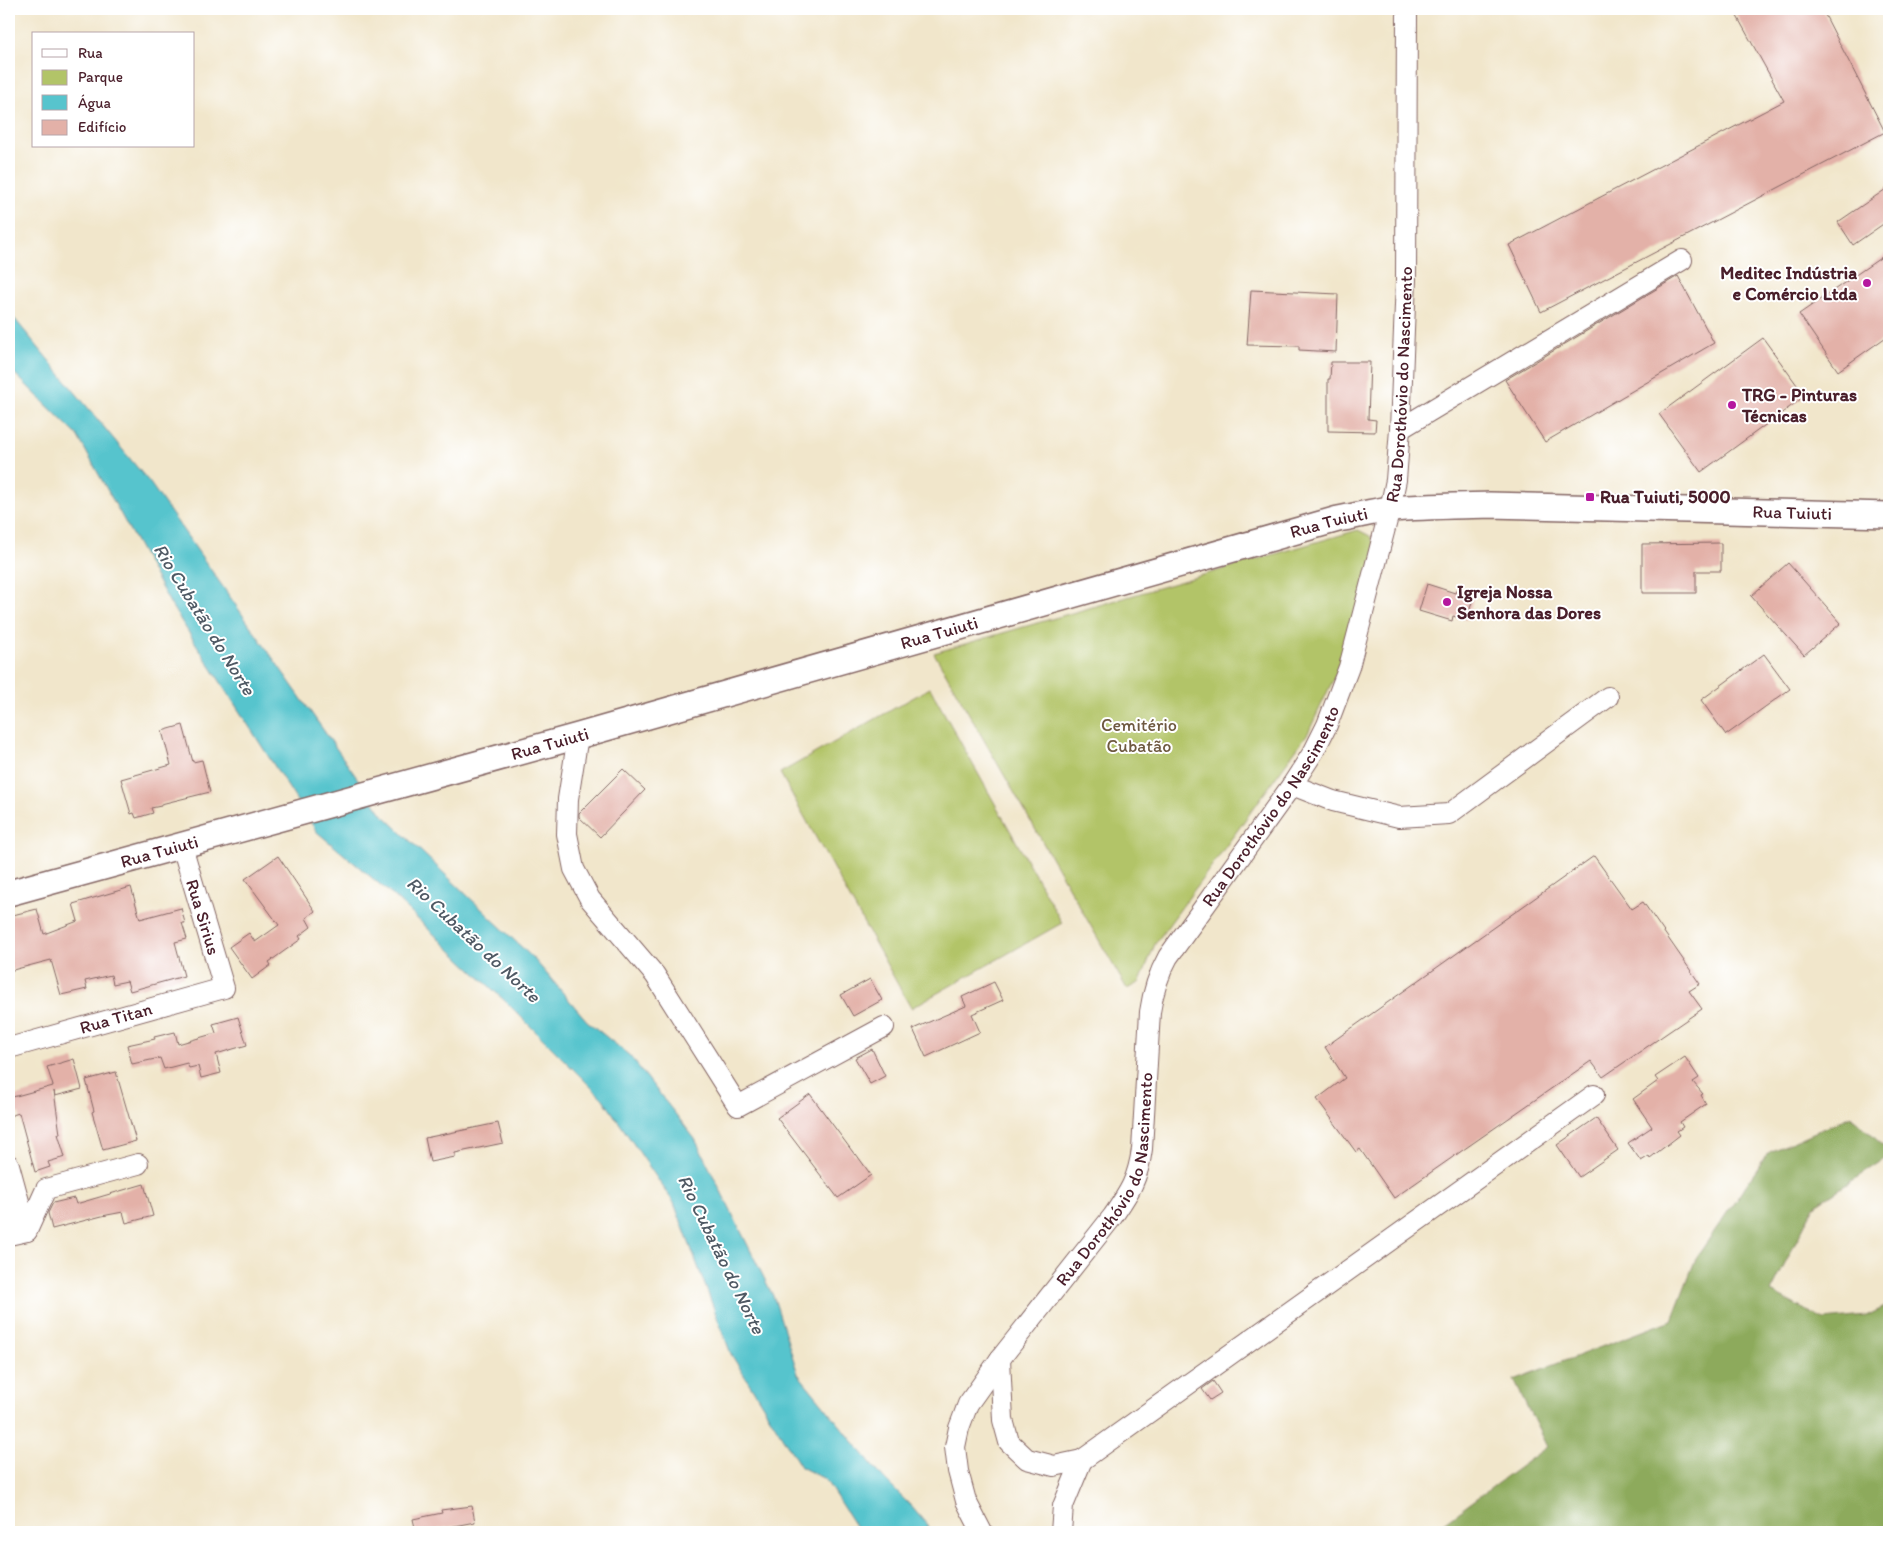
<svg xmlns="http://www.w3.org/2000/svg" width="1898" height="1541" viewBox="0 0 1898 1541" font-family="Itim,sans-serif">
  <style>
    .green { fill: #b2c468; stroke: #7e724a }
    .forest { fill: #8daa5c; stroke: #6c6444 }
    .water { fill: #57c4cd; stroke: #50727c }
    .building { fill: #e3b1a8 }
    .lines { fill: none; stroke-linecap: round; stroke-linejoin: round }
    .minor-casing { stroke: #846563; stroke-width: 22 }
    .major-casing { stroke: #846563; stroke-width: 28 }
    .minor { stroke: #fff; stroke-width: 20 }
    .major { stroke: #fff; stroke-width: 25 }
    .poi-dot { fill: #b5179e; stroke: #fff; stroke-width: 2 }
    .labels { text-anchor: middle; stroke-width: 4; stroke-linejoin: round; paint-order: stroke }
    .poi-label { font-size: 18px; font-weight: bold; fill: #4a1f2b; stroke: #fff; text-anchor: start }
    .street-label { font-size: 18px; fill: #4a1f2b; stroke: #fff }
    .park-label { font-size: 18px; fill: #6e5940; stroke: #fff }
    .water-label { font-size: 19px; font-style: italic; fill: #4f5964; stroke: #fff }
  </style>
  <rect width="100%" height="100%" fill="#fff"/>
  <filter id="ink" filterUnits="userSpaceOnUse"><feTurbulence type="fractalNoise" baseFrequency=".02" numOctaves="2"/><feDisplacementMap in="SourceGraphic" scale="10" xChannelSelector="R" yChannelSelector="G"/><feConvolveMatrix kernelMatrix="1 2 1 2 8 2 1 2 1" color-interpolation-filters="sRGB"/></filter>
  <filter id="wash" filterUnits="userSpaceOnUse"><feTurbulence type="fractalNoise" baseFrequency=".0096" numOctaves="4" result="noise"/><feDisplacementMap in="SourceGraphic" scale="20" xChannelSelector="R" yChannelSelector="G"/><feGaussianBlur stdDeviation="1.12" result="paint"/><feColorMatrix in="noise" values="0 0 0 0 0 0 0 0 0 0 0 0 0 0 0 0 0 1.4 0 .05"/><feComposite in="paint" operator="in"/></filter>
  <g filter="url(#wash)">
    <rect width="100%" height="100%" fill="#f1e6cb"/>
    <g class="green">
      <polygon points="1358,530 1370,536 1377,549 1341,663 1308,733 1155,944 1140,982 1127,989 934,653"/>
      <polygon points="930,688 1062,923 911,1008 780,773"/>
    </g>
    <polygon class="forest" points="1851,1116 1889,1151 1889,1156 1814,1206 1771,1292 1824,1320 1866,1316 1889,1305 1889,1532 1431,1532 1547,1447 1514,1380 1672,1320 1696,1258 1768,1153"/>
    <polygon class="water" points="9,312 150,483 383,815 534,959 587,1021 630,1056 695,1139 774,1298 798,1374 883,1478 911,1506 933,1532 859,1532 825,1479 801,1467 731,1354 674,1203 603,1099 506,1002 389,892 317,832 171,605 77,435 9,368"/>
    <g id="blocks">
      <g class="building">
        <polygon points="1733,9 1822,9 1885,132 1541,312 1509,245 1784,101"/>
        <polygon points="1889,187 1889,220 1853,245 1838,222"/>
        <polygon points="1889,252 1889,335 1838,371 1799,314"/>
        <polygon points="1678,276 1714,343 1545,442 1505,380"/>
        <polygon points="1251,290 1338,294 1336,352 1299,350 1299,346 1247,345"/>
        <polygon points="1763,338 1805,396 1701,472 1659,414"/>
        <polygon points="1331,362 1370,362 1368,419 1376,420 1375,432 1328,431 1328,379 1330,379"/>
        <polygon points="1721,543 1721,571 1696,571 1696,593 1642,593 1642,544"/>
        <polygon points="1788,563 1841,623 1804,655 1751,596"/>
        <polygon points="1427,584 1455,593 1457,589 1474,594 1467,620 1453,616 1452,621 1419,611"/>
        <polygon points="1764,654 1790,689 1726,735 1701,700"/>
        <polygon points="183,725 193,762 202,760 210,792 161,804 161,806 151,808 153,813 136,818 134,813 131,814 121,779 171,765 162,731"/>
        <polygon points="623,769 645,790 600,837 579,817 579,813"/>
        <polygon points="278,856 315,911 306,918 311,927 299,936 301,939 269,962 271,965 252,979 229,947 249,933 255,942 279,925 245,879"/>
        <polygon points="1594,856 1632,909 1643,902 1700,984 1689,991 1702,1009 1603,1077 1591,1061 1394,1198 1360,1149 1356,1152 1317,1099 1345,1078 1325,1047"/>
        <polygon points="131,887 140,919 181,908 185,923 182,923 187,939 175,942 184,976 130,991 127,981 113,984 111,975 85,981 87,989 61,995 51,960 9,971 9,916 37,909 44,934 78,921 73,904"/>
        <polygon points="870,979 882,1000 853,1016 841,995"/>
        <polygon points="994,982 1003,1000 972,1014 980,1032 926,1057 913,1029 966,1006 962,997"/>
        <polygon points="238,1017 247,1045 216,1054 221,1073 201,1078 198,1066 189,1068 187,1063 164,1069 160,1058 132,1064 127,1045 155,1039 154,1037 175,1032 178,1044 216,1033 213,1024"/>
        <polygon points="872,1049 885,1076 870,1084 855,1058"/>
        <polygon points="1685,1057 1699,1078 1693,1082 1703,1094 1701,1095 1706,1104 1680,1122 1683,1127 1677,1131 1680,1135 1650,1158 1649,1156 1641,1161 1628,1143 1652,1127 1633,1099 1658,1081 1655,1077"/>
        <polygon points="74,1059 82,1089 55,1096 54,1091 60,1134 58,1134 65,1157 48,1162 50,1167 35,1172 19,1113 9,1116 9,1098 53,1086 47,1067"/>
        <polygon points="116,1072 136,1141 103,1150 92,1112 94,1111 86,1080"/>
        <polygon points="810,1094 855,1155 856,1154 871,1175 838,1198 777,1118"/>
        <polygon points="1596,1118 1618,1150 1579,1177 1557,1145"/>
        <polygon points="498,1123 503,1143 455,1153 455,1157 430,1162 425,1138"/>
        <polygon points="144,1184 153,1216 126,1223 123,1212 102,1216 52,1229 48,1213 53,1203 74,1198 76,1204"/>
        <polygon points="1213,1381 1221,1393 1210,1400 1202,1389"/>
        <polygon points="472,1506 475,1522 438,1529 438,1532 416,1532 413,1519 442,1513 441,1510"/>
      </g>
    </g>
  </g>
  <g filter="url(#ink)">
    <use href="#blocks" fill-opacity="0" stroke="#846563" stroke-width="1"/>
    <g class="lines">
      <defs>
        <g id="minor">
          <polyline points="1400,429 1682,260"/>
          <polyline points="578,736 568,799 567,834 574,869 590,899 655,975 738,1106 884,1027"/>
          <polyline points="1292,785 1333,801 1399,817 1449,814 1608,697"/>
          <path id="s1" d="M9,1048L224,988L182,846"/>
          <polyline points="9,1165 27,1231"/>
          <polyline points="9,1235 27,1231 46,1189 138,1164"/>
          <polyline points="1000,1359 1003,1420 1009,1442 1027,1459 1054,1466 1082,1460 1063,1506 1061,1532"/>
          <polyline points="1082,1460 1594,1095"/>
          <path id="s2" d="M982,1532L966,1501L958,1471L955,1447L959,1428L968,1404L1000,1359L1113,1216C1130,1191 1138,1179 1142,1149L1150,1012C1153,991 1158,975 1168,957L1292,785L1314,751L1327,725L1349,667L1390,509L1396,480L1400,429L1406,280L1407,9"/>
        </g>
        <g id="major">
          <path id="s3" d="M9,893L578,736L1338,519C1356,516 1374,511 1392,509C1424,506 1457,506 1489,505L1889,515"/>
        </g>
      </defs>
      <use href="#minor" class="minor-casing"/>
      <use href="#major" class="major-casing"/>
      <use href="#minor" class="minor"/>
      <use href="#major" class="major"/>
    </g>
  </g>
  <g class="poi-dot">
    <circle cx="1867" cy="283" r="5"/>
    <circle cx="1732" cy="405" r="5"/>
    <rect x="1585" y="492" width="10" height="10" rx="2.5"/>
    <circle cx="1447" cy="602" r="5"/>
  </g>
  <g class="labels">
    <g class="poi-label">
      <text x="1857" y="279" text-anchor="end">Meditec Indústria<tspan x="1857" dy="21">e Comércio Ltda</tspan></text>
      <text x="1742" y="401">TRG - Pinturas<tspan x="1742" dy="21">Técnicas</tspan></text>
      <text x="1600" y="503">Rua Tuiuti, 5000</text>
      <text x="1457" y="598">Igreja Nossa<tspan x="1457" dy="21">Senhora das Dores</tspan></text>
    </g>
    <g class="street-label">
      <text dy="6" stroke="none"><textPath href="#s2" startOffset="1274">Rua Dorothóvio do Nascimento</textPath></text>
      <text dy="6" stroke="none"><textPath href="#s3" startOffset="1836">Rua Tuiuti</textPath></text>
      <text dy="6" stroke="none"><textPath href="#s3" startOffset="1371">Rua Tuiuti</textPath></text>
      <text dy="6" stroke="none"><textPath href="#s3" startOffset="966">Rua Tuiuti</textPath></text>
      <text dy="6" stroke="none"><textPath href="#s3" startOffset="561">Rua Tuiuti</textPath></text>
      <text dy="6" stroke="none"><textPath href="#s2" startOffset="825">Rua Dorothóvio do Nascimento</textPath></text>
      <text dy="6" stroke="none"><textPath href="#s3" startOffset="156">Rua Tuiuti</textPath></text>
      <text transform="translate(203 917) rotate(73)" y="6">Rua Sirius</text>
      <text dy="6" stroke="none"><textPath href="#s1" startOffset="111">Rua Titan</textPath></text>
      <text dy="6" stroke="none"><textPath href="#s2" startOffset="405">Rua Dorothóvio do Nascimento</textPath></text>
    </g>
    <g class="park-label">
      <text x="1139" y="731">Cemitério<tspan x="1139" dy="21">Cubatão</tspan></text>
    </g>
    <g class="water-label">
      <text transform="translate(205 619) rotate(58)" y="7">Rio Cubatão do Norte</text>
      <text transform="translate(474 939) rotate(43)" y="7">Rio Cubatão do Norte</text>
      <text transform="translate(722 1254) rotate(64)" y="7">Rio Cubatão do Norte</text>
    </g>
  </g>
  <rect width="1898" height="1541" fill="none" stroke="#fff" stroke-width="30"/>
  <rect x="32" y="32" width="162" height="115" fill="#ffffff" stroke="#b7a5aa"/>
  <rect x="42" y="49" width="25" height="8" fill="#ffffff" stroke="#b7a5aa"/>
  <text x="78" y="58" font-size="15" fill="#4a1f2b">Rua</text>
  <rect x="42" y="70" width="25" height="15" fill="#b2c468" stroke="#b7a5aa"/>
  <text x="78" y="82" font-size="15" fill="#4a1f2b">Parque</text>
  <rect x="42" y="95" width="25" height="15" fill="#57c4cd" stroke="#b7a5aa"/>
  <text x="78" y="108" font-size="15" fill="#4a1f2b">Água</text>
  <rect x="42" y="120" width="25" height="15" fill="#e3b1a8" stroke="#b7a5aa"/>
  <text x="78" y="132" font-size="15" fill="#4a1f2b">Edifício</text>
</svg>
